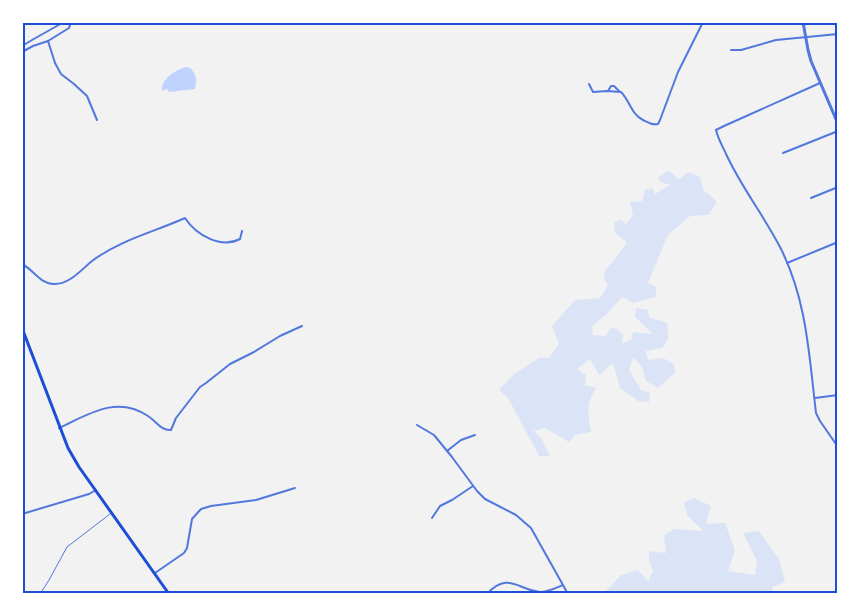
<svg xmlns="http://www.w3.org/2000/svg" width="860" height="616" viewBox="0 0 860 616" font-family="Rubik,sans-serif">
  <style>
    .green { fill: #dbe4f7 }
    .water { fill: #bfd3fe }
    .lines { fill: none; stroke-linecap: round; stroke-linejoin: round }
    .service { stroke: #5277de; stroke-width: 1 }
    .minor { stroke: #5277de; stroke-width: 2 }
    .tertiary { stroke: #5277de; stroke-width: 3 }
    .secondary { stroke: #1d4ed8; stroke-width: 3 }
    .neatline { fill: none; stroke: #1d4ed8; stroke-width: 2 }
  </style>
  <rect width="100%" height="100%" fill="#f2f2f2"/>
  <g class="green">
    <path d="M669,171L679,179L688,172L700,177L704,192L708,193L717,202L709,215L690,216L668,235L648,283L657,287L655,297L634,303L622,297L606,315L592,326L593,335L606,336L610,328L617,329L623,335L622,343L631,340L633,332L653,334L635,317L636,308L648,310L649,317L667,323L669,338L662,348L646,351L648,360L663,358L674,364L675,373L658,388L646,381L642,367L633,357L629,370L641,390L650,393L649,402L638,401L620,388L613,363L599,375L590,359L577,369L586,375L585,385L596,388C586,404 588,414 591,432L575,435L569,442L545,428L534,431L541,438L550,456H539L508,398L499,390L514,374L539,358H549L559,344L552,326L575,300L600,298L608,285L604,279L605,270L616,258L627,242L615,233L614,222L621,220L626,224L633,215L630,202L642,201L645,190L653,188L655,194L670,185L660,182L658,177Z"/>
    <polygon points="694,498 711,506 706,524 725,523 735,550 728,571 755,575 757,561 743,533 759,531 779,559 785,582 772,587 773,593 605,593 605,592 621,575 638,570 648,581 653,571 649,561 649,551 666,553 664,535 674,529 703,531 687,515 684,502"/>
  </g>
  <path class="water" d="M186,67L190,68C197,75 197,80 195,89L169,92L167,89L162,91C161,79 175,70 186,67Z"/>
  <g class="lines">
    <polyline class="service" points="40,594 49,580 67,547 110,514"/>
    <g class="minor">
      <polyline points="48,41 55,63 61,74 74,84 87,96 97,120"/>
      <polyline points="22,46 32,40 64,22"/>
      <polyline points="731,50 741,50 776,40 838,34"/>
      <polyline points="22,52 33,46 48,41 69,28 71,22"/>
      <path d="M820,83L724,126L716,130C718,139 723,147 727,156C742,188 764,216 780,247C807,300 809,355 816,413L820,421L838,447"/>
      <path d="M589,84L593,92L607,91L621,92C630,101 631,114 643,120C649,123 652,125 658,124L660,120L678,72L703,22"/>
      <polyline points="608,91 611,86 614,86 620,92"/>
      <polyline points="783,153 838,131"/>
      <polyline points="811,198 838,187"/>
      <polyline points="787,263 838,242"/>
      <path d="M22,264C34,270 39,283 53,284C69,285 81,270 92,261C120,240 154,232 185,218C196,235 221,249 240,239L242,231"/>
      <polyline points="815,398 838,395"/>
      <polyline points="417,425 434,435 452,457 477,491 485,499 516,515 531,528 568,594"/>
      <path d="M59,428C89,414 117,395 148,416C156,421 161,431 171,430L176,418L200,387L206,383L230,364L254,352L280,336L302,326"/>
      <polyline points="447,451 461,440 475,435"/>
      <polyline points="22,514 89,494 96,490"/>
      <polyline points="432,518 440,506 452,500 473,486"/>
      <polyline points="155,573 184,553 187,548 192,519 201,509 211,506 256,500 295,488"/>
      <path d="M487,594C508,571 518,590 540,592C548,592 556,588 563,585"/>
    </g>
    <polyline class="tertiary" points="803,22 808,50 811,61 838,124"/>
    <polyline class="secondary" points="22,328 68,448 79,467 169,594"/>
  </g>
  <rect width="860" height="616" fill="none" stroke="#ffffff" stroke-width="48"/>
  <rect x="24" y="24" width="812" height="568" class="neatline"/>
</svg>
